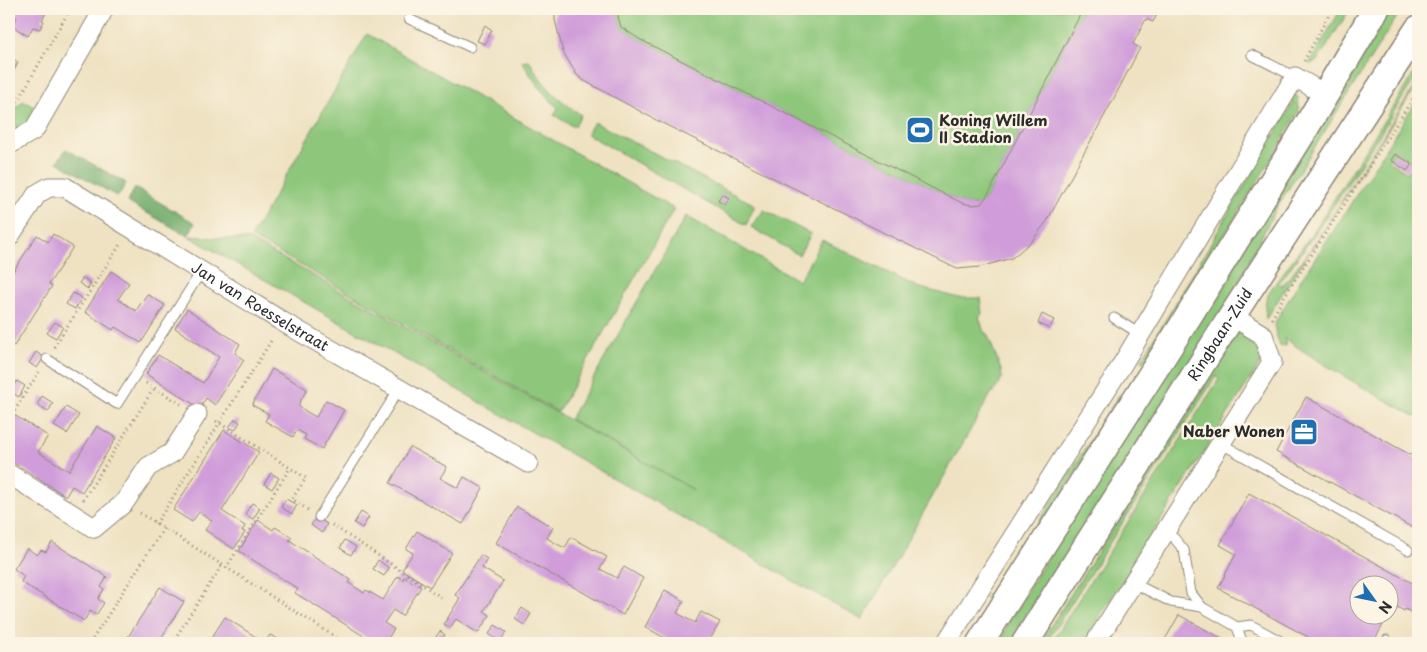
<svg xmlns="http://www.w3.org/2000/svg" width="1427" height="652" viewBox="0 0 1427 652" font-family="'Playpen Sans',sans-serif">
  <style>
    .green { fill: #8ec77b; stroke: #5c7953; fill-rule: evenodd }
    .forest { fill: #72ac6b; stroke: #4e6c4b }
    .building { fill: #d09dda }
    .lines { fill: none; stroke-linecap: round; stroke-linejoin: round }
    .lane-casing { stroke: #8d8676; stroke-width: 11 }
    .street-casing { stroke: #8d8676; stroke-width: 21 }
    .secondary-casing { stroke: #8d8676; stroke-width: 29 }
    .path { stroke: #8d8676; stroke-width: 3; stroke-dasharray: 1 4; stroke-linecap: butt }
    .lane { stroke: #fff; stroke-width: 9 }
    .street { stroke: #fff; stroke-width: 19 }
    .secondary { stroke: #fff; stroke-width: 26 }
    .labels { text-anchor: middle; stroke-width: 5; stroke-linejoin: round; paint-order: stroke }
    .poi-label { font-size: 15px; font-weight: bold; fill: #2b2b2b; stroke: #fcf5e5; text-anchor: start }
    .street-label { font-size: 15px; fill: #2b2b2b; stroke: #fcf5e5 }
  </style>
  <rect width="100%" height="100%" fill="#fcf5e5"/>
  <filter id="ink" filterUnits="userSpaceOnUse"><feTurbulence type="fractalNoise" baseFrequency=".02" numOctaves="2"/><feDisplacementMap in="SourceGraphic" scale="10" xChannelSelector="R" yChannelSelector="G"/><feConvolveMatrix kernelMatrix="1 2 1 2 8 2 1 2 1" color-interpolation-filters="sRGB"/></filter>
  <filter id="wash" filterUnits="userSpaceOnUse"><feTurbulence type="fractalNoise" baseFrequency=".0096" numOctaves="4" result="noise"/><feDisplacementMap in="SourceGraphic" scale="20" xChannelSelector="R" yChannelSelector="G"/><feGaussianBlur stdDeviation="1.12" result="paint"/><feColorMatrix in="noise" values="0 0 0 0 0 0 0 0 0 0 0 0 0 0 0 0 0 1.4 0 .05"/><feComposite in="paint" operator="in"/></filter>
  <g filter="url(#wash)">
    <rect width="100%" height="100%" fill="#efe2c2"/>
    <g class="green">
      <polygon points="619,9 1083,9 989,193 981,204 972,205 962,203 639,39 621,27 618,16"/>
      <polygon points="1341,9 1350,9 1320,57 1316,62 1309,64"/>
      <polygon points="1390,9 1402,9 1278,205 1223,311 1013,643 1001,643 1008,622"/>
      <polygon points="367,34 674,209 558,412 251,237"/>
      <path d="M529,60C542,85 558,99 581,115L574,127L554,115L558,108L540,89L522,62Z"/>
      <path d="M1418,67V74C1373,144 1330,216 1279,283L1282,286L1312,248L1418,81V83L1266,319L1265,307L1266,300L1271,289L1312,234Z"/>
      <polygon points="1292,95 1296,95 1298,97 1299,111 1281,141 1282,142 1146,360 1141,361 1177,301 1293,103 1291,99"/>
      <path d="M1418,98V418C1373,393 1327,368 1284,338L1286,346L1280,345C1277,336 1273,331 1276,321L1301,279L1336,227ZM1395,152L1414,164L1407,173L1389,161Z"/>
      <polygon points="23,101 40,110 28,123 9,128 9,110 17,107"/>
      <polygon points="594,122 755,205 746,225 587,134"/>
      <polygon points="764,210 811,234 799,255 751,227"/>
      <polygon points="686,216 799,281 822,240 917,287 959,298 980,298 982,314 979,316 984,333 987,333 1001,370 1002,378 994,392 992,392 862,620 188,236 250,240 694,490 570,419"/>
      <path d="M1241,331C1252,335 1261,350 1261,362L1083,643H1051L1219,379L1216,376L1046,643H1040L1221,358L1237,334Z"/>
      <polygon points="1119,395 1123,398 993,602 985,598 987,595 991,597"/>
    </g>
    <g class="forest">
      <polygon points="66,149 126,183 118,197 57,162"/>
      <polygon points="135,188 195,223 188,236 127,202"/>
    </g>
    <g id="blocks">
      <g class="building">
        <polygon points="13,9 48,9 42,20 44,21 40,29 33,27 28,36 12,26 17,18 10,14"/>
        <polygon points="555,9 619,9 618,16 621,27 639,39 962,203 972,205 981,204 989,193 1083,9 1160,9 1153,22 1146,19 1133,44 1140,48 1114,98 1047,221 1032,241 1012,258 980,267 957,269 656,120 583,80 577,75 563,52 555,20"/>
        <polygon points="485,25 492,30 485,44 477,41"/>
        <polygon points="9,57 18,62 9,81"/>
        <polygon points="1395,154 1412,164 1407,171 1391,160"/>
        <polygon points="722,194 729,198 725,205 718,201"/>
        <polygon points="53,234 73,247 49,284 52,286 14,346 9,343 9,278 37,235 48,242"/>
        <polygon points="111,271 129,283 118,299 136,311 147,294 165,305 141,343 115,327 113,330 85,312"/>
        <polygon points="83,278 91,283 88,289 79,283"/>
        <polygon points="73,293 82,298 75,309 66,304"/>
        <polygon points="187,309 240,344 235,353 244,360 215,405 206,398 200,408 146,374 158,355 203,383 219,357 175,328"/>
        <polygon points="1042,314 1054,320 1049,329 1038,323"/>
        <polygon points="55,322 63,327 56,338 47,333"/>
        <polygon points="36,352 44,357 37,368 29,363"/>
        <polygon points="272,369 307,389 298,406 307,412 316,417 326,400 344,410 322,449 304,439 306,435 297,430 293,437 265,421 269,414 252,405"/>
        <polygon points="17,381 25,386 19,397 10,392"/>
        <polygon points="42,396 53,403 48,412 37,405"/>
        <polygon points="1306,397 1418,459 1418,518 1413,528 1276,452"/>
        <polygon points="66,407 79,415 67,434 54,426"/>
        <polygon points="14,415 48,436 38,452 69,471 97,426 116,438 82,492 72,486 66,496 9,460 9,423"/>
        <polygon points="235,419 240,422 235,430 229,427"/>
        <polygon points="224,430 259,452 222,511 245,526 242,531 245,532 234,549 205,530 212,521 199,512 192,522 173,510"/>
        <polygon points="410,447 447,467 440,478 458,488 464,477 483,488 463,524 390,483"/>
        <polygon points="271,473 279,478 272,489 264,484"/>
        <polygon points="1249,493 1416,585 1418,581 1418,616 1405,609 1404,611 1394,605 1390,614 1390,584 1360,584 1360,614 1389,614 1373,643 1319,643 1218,588 1236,554 1220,545"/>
        <polygon points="286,499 297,505 292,514 281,507"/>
        <polygon points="252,503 260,508 253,519 245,514"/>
        <polygon points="517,507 553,527 547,538 555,543 565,548 571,537 607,557 600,569 617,578 624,567 643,578 623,615 496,543"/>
        <polygon points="361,512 369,517 362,528 354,523"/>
        <polygon points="316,517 327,524 322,533 311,525"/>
        <polygon points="258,520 273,530 275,527 292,537 289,540 351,580 349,583 364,593 366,590 383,600 398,576 403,580 404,577 421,587 402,616 393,610 384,623 394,629 385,643 375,643 295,593 298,589 239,551"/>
        <polygon points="417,531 452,553 430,587 402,570 413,553 406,549"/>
        <polygon points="345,540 356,547 351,555 340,548"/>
        <polygon points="52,542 107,577 101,587 104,589 98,599 104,603 96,615 90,611 84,621 21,582 24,576 14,569 27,548 37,555 41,550 46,552"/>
        <polygon points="481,555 487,559 482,568 503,581 484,611 490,615 478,633 456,619 450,628 444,624 460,598 455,595"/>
        <polygon points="378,560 389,568 384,576 373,569"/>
        <polygon points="160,587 184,602 158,643 124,643"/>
        <polygon points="665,590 684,601 677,613 695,623 701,612 720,622 708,643 674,643 645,627"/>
        <polygon points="522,608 531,614 524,625 515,619"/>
        <polygon points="1179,615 1230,643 1163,643"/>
        <polygon points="225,617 265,643 270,635 286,643 208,643"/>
        <polygon points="495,625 506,632 500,642 489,634"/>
        <polygon points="440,631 445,635 440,643 432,643"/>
        <polygon points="719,638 728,643 715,643"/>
      </g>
    </g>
  </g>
  <g filter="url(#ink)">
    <use href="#blocks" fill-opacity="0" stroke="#8d8676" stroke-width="1"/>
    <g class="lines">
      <defs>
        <g id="lane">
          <polyline points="409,19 470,47"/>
          <polyline points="1252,55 1295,77"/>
          <polyline points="1114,318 1140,334"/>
          <polyline points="47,359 117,404 201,272"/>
          <polyline points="1222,444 1408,550"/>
          <polyline points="319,517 399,389"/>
          <polyline points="1165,533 1174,538 1184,550 1191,593 1202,607 1237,627"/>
          <polyline points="1133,583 1171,602 1202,607"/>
          <polyline points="1246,643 1242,641 1237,627 1251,625 1284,643"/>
          <polyline points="1385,643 1387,640"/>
        </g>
        <g id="street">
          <polyline points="9,143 12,143 34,130 104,9"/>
          <path id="s1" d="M9,237L37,194L49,187H65L283,322L528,463"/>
          <polyline points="9,474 94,528 124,503 148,467 172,453 197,414"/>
          <polyline points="946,643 1120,368 1295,77 1326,95"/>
          <polyline points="1095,643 1272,362 1263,335 1232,316"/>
        </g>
        <g id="secondary">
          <polyline points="980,643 1188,317 1302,134 1376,9"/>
          <path id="s2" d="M1025,643L1232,316L1418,29"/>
        </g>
      </defs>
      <use href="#lane" class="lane-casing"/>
      <use href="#street" class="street-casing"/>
      <use href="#secondary" class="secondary-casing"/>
      <g class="path">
        <polyline points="1304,61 1332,9"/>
        <polyline points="9,107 16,103 22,94 70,9"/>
        <polyline points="1272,319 1282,300 1418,91"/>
        <polyline points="54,347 121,243"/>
        <polyline points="146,383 181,404"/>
        <polyline points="9,419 39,372"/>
        <polyline points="216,421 306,478 292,499 308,510"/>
        <polyline points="83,500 154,388"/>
        <polyline points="140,513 164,528"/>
        <polyline points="156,524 273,338"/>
        <polyline points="332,525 441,597"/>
        <polyline points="226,568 290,468"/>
        <polyline points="90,643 164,528 345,643"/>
        <polyline points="172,643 222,565"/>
        <polyline points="1415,643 1418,638"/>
      </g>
      <use href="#lane" class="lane"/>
      <use href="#street" class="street"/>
      <use href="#secondary" class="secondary"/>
    </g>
  </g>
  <defs>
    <symbol id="stadium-square" viewBox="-11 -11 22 22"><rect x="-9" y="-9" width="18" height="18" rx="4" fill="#1f6fb2" stroke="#fcf5e5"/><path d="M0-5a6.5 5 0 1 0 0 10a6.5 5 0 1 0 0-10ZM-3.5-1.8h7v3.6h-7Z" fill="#fff"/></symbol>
    <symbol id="office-square" viewBox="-11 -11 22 22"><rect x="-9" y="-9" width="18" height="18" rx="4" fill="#1f6fb2" stroke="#fcf5e5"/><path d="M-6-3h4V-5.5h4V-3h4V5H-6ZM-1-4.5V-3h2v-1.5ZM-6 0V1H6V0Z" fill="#fff"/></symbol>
  </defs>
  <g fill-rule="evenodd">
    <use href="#stadium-square" x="904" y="114" width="32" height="32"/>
    <use href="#office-square" x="1288" y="416" width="32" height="32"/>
  </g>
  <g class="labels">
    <g class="poi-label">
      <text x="939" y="126">Koning Willem<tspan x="939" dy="17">II Stadion</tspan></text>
      <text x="1285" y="437" text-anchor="end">Naber Wonen</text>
    </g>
    <g class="street-label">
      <text dy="5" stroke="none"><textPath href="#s1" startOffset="310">Jan van Roesselstraat</textPath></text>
      <text dy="5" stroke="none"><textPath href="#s2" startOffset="365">Ringbaan-Zuid</textPath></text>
    </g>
  </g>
  <rect width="1427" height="652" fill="none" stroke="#fcf5e5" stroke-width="30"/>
  <g transform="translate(1374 600) rotate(123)"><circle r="24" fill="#fcf5e5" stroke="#a8a49b"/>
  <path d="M0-4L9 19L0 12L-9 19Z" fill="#1f6fb2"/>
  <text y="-8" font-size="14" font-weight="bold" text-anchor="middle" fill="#2b2b2b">N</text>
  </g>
</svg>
